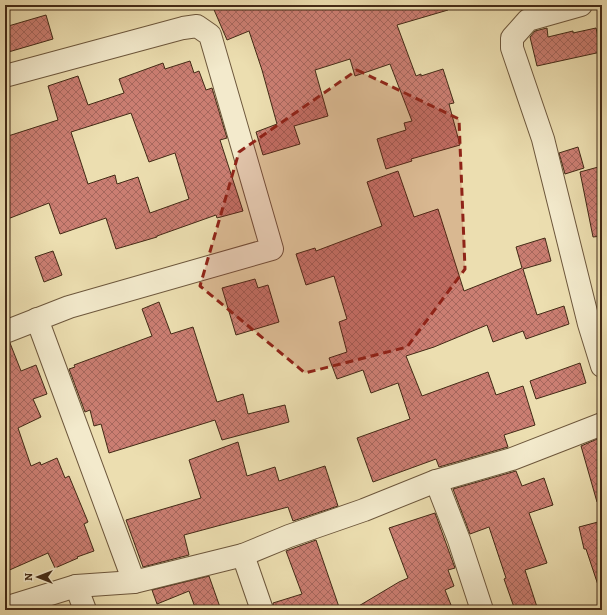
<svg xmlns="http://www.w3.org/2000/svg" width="607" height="615" viewBox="0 0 607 615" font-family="Alegreya,serif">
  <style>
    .building { fill: url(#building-cross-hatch); stroke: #432a16; fill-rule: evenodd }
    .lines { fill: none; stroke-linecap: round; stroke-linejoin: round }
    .street-casing { stroke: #6d573c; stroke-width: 24 }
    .street { stroke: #f3eacc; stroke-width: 22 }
    .marked { fill: #8f2418; fill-opacity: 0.2; stroke: #8f2418; stroke-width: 3; stroke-dasharray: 8 5; stroke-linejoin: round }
  </style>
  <defs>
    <pattern id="building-cross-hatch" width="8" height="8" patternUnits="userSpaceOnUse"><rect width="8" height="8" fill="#cb7e72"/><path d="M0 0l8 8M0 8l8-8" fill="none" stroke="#a6675d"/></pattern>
  </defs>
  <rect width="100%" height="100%" fill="#ecdeb0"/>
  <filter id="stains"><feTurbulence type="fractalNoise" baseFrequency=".005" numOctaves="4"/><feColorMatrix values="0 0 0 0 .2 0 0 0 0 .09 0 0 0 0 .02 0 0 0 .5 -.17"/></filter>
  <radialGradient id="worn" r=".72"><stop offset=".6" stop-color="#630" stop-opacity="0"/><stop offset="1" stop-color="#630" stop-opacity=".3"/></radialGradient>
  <g class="building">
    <polygon points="212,5 447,5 448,10 397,25 416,76 421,74 421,76 443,69 454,103 449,104 460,145 411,159 412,161 386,169 377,139 406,130 404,123 412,121 390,64 355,76 350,59 315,70 328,116 294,126 300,144 263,155 256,132 277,124 262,70 249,31 227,40"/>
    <polygon points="46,15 53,39 5,53 5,27"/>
    <polygon points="547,28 548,37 573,31 573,33 596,28 601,52 537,66 530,37 535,31"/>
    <path d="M190,61L194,73L199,71L206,90L212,88L227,138L220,140L243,211L217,218L216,215L157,236V237L116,249L106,218L60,234L49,203L5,220V137L58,120L48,86L78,76L88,105L124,93L119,79L163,63L165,69ZM131,113L149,162L175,153L189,199L150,213L138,177L117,184L115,175L88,184L71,132Z"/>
    <polygon points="578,147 584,168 565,174 559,153"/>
    <polygon points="602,166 602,236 593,237 580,172"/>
    <polygon points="398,171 414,217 438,209 464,291 522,268 516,247 545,238 551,261 523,269 537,315 564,306 569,324 526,339 523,331 493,342 487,325 434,347 406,356 422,396 488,372 496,395 523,386 535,425 504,435 508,447 439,467 436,459 373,482 357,438 410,419 398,383 371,393 363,370 337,379 329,358 347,352 339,322 347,319 334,276 306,285 296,254 315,248 316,251 382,226 367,182"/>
    <polygon points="53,251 62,275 44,282 35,257"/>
    <polygon points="255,279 258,288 268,285 279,322 236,335 222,288"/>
    <polygon points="159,302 171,334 193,327 217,402 243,394 248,414 285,405 289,422 222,440 215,420 109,453 101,424 94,426 90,410 85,412 69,369 75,367 74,365 152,336 142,309"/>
    <polygon points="10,343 21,371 36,365 47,394 33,399 41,417 18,428 31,466 40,462 41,465 57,458 65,478 69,476 88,522 84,524 94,551 77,557 78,558 55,568 48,553 5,572 5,344"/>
    <polygon points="580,363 586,383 536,399 530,381"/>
    <polygon points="602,437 602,501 597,502 581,446"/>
    <polygon points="238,442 247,476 275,467 279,481 325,466 338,506 293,521 288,507 184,535 189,555 143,567 126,520 201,498 189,460"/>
    <polygon points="516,471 522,486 544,478 553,505 529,513 547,563 525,570 538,610 515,610 504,579 506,578 489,527 470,534 453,489"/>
    <polygon points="435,513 455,568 448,570 454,586 445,590 453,610 352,610 399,582 408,578 389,528"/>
    <polygon points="598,522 602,537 602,587 599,588 586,549 584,549 579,527"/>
    <polygon points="316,540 340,610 274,610 273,603 302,594 286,551"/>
    <polygon points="209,576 221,610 196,610 189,591 157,604 152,590"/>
  </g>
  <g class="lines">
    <defs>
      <g id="street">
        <polyline points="581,5 528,20 512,38 512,48 543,139 589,324 602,366"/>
        <polyline points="5,76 183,28 197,26 210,35 272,249 69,307 5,332"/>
        <polyline points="37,319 134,582"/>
        <polyline points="436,481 459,540 482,610"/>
        <polyline points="243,555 262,610"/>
        <polyline points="76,586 85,610"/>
        <polyline points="5,608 76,586 134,582 243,555 289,536 364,510 436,481 512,459 602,424"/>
      </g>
    </defs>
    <use href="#street" class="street-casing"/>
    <use href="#street" class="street"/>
  </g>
  <path class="marked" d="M357,70L459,119L465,269L407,347L305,373L200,286L239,152Z"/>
  <rect width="607" height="615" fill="none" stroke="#ecdeb0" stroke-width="20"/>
  <rect x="6" y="6" width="595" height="603" fill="none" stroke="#432a16" stroke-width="2"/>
  <rect x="10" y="10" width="587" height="595" fill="none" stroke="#432a16"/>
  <g transform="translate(38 577) rotate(270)" stroke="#f3eacc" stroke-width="3" paint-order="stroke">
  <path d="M0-3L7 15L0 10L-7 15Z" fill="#432a16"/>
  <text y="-6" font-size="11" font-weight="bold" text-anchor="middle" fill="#432a16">N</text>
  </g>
  <rect width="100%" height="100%" filter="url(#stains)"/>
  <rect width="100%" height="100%" fill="url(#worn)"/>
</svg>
